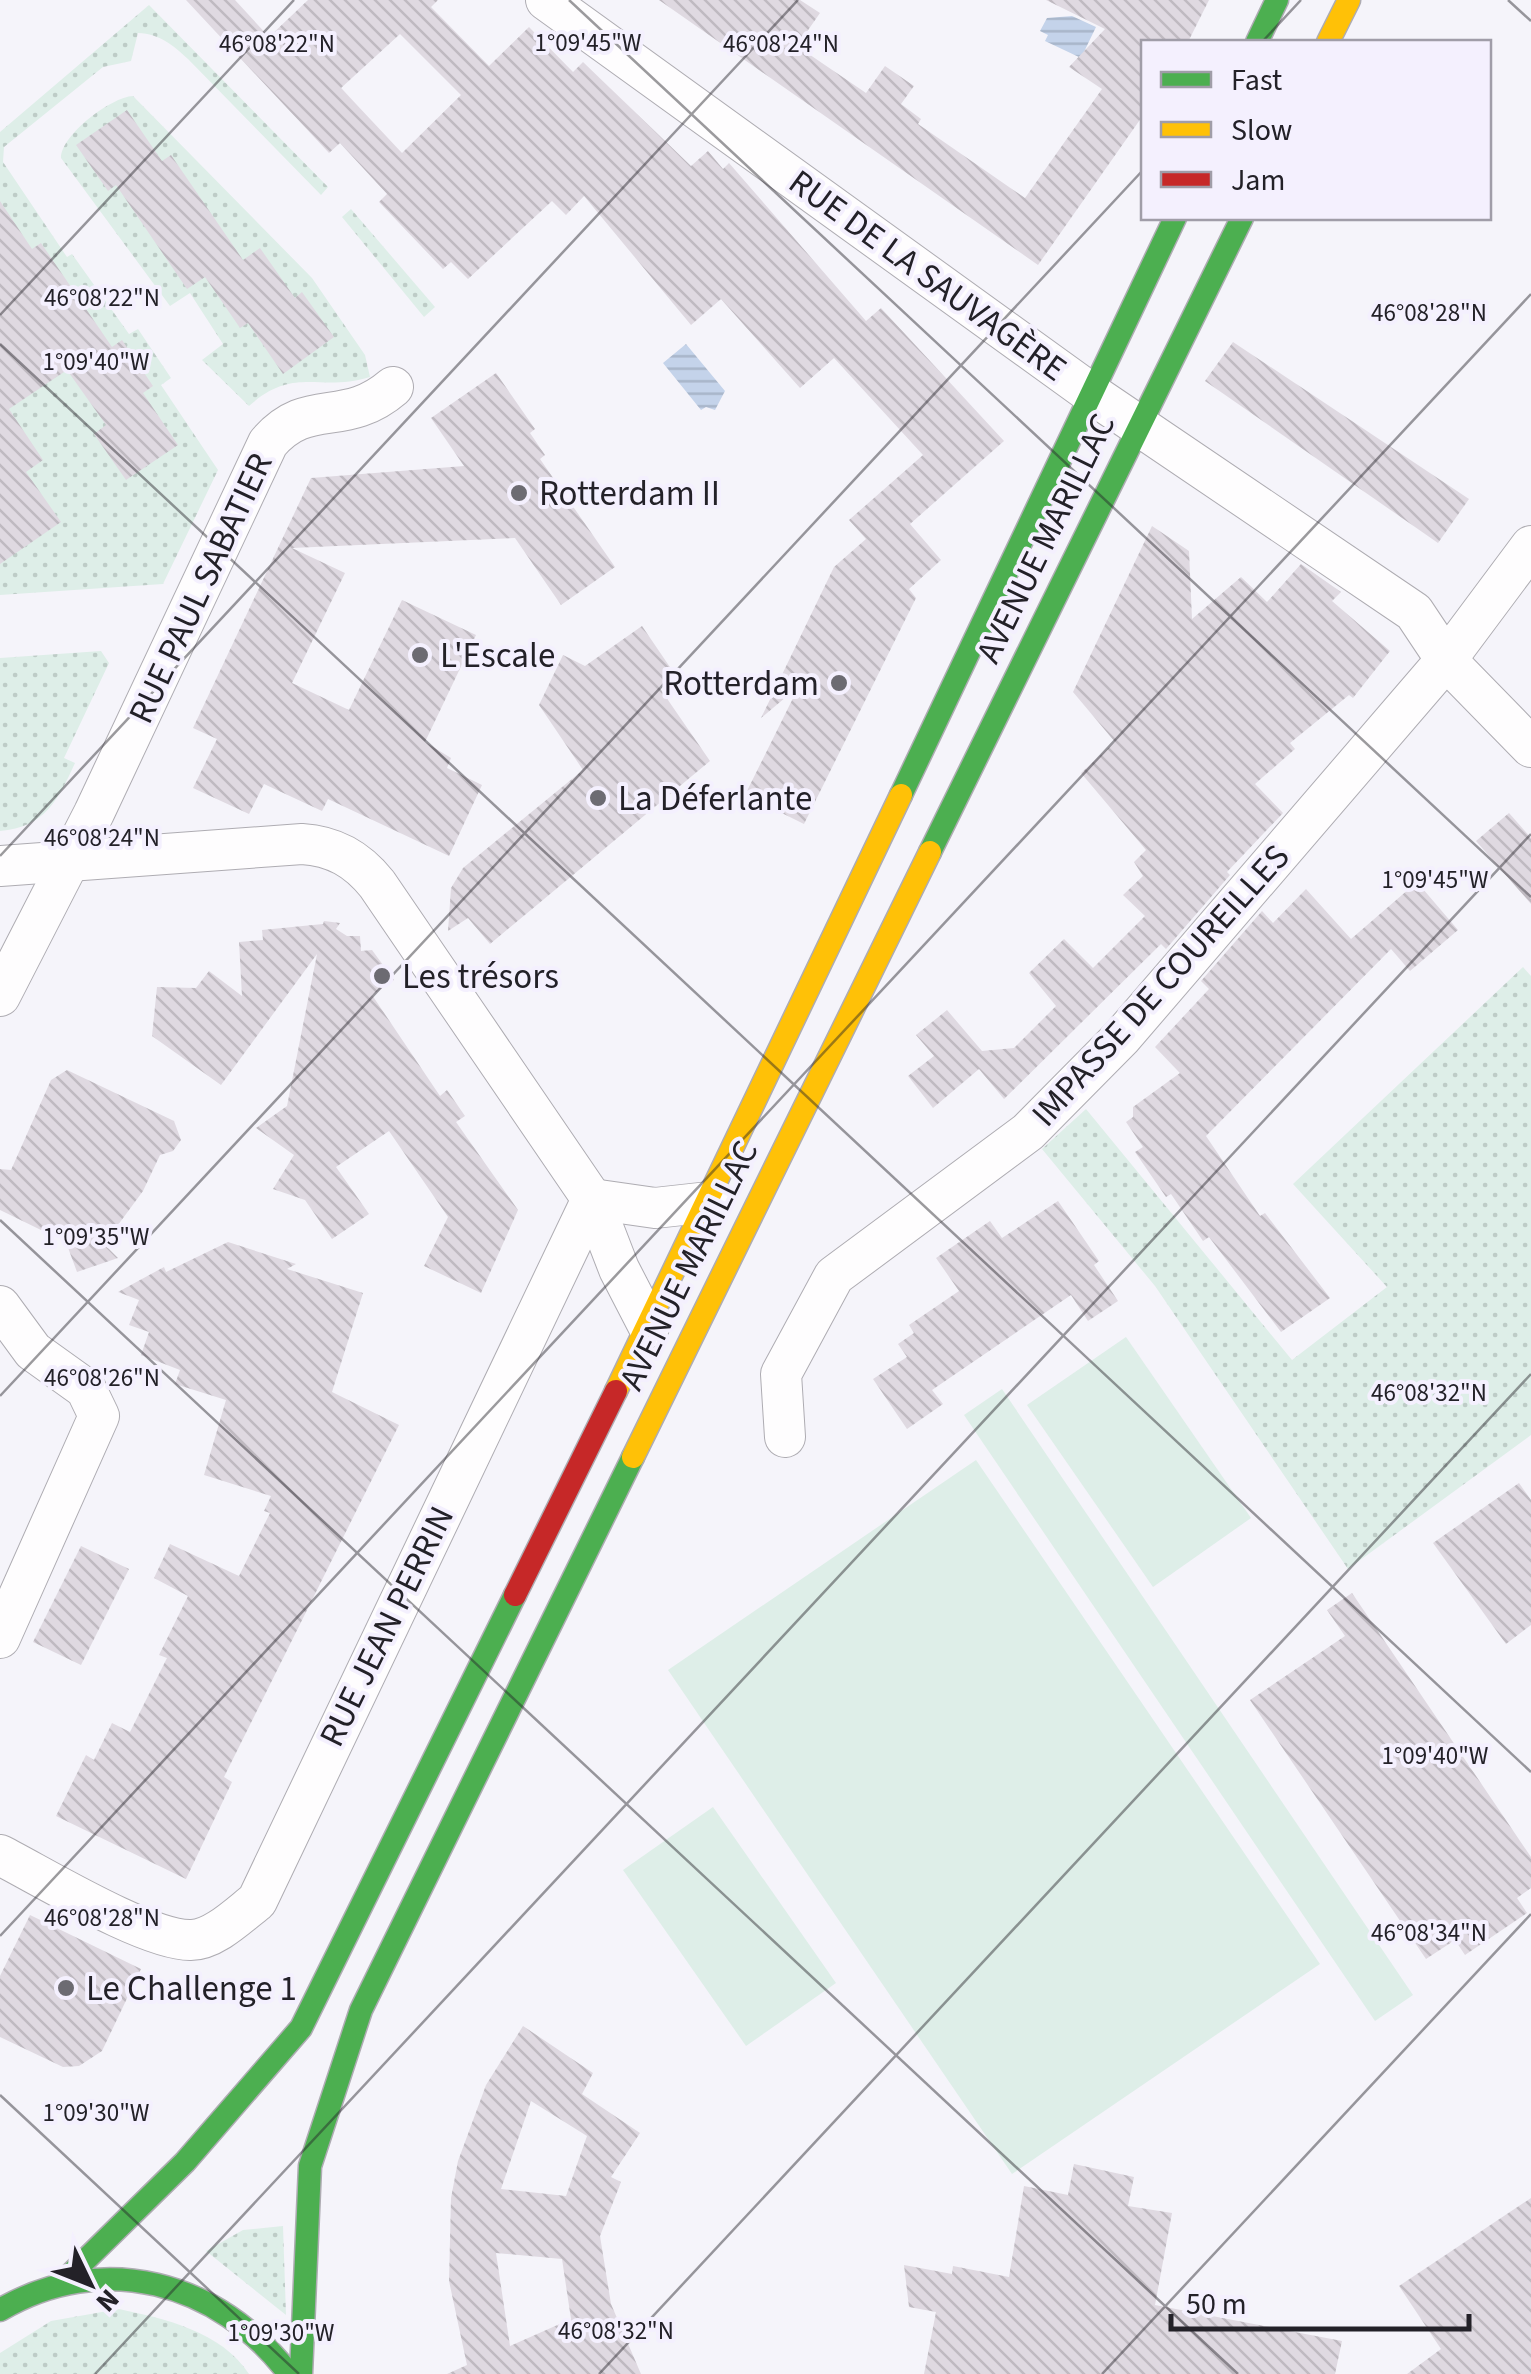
<svg xmlns="http://www.w3.org/2000/svg" width="1531" height="2374" viewBox="0 0 1531 2374" font-family="'Source Sans 3',sans-serif">
  <style>
    .green { fill: url(#green-dots) }
    .pitch { fill: #deeee8 }
    .water { fill: url(#water-rules) }
    .building { fill: url(#building-back-hatch); fill-rule: evenodd }
    .lines { fill: none; stroke-linecap: round; stroke-linejoin: round }
    .street-casing { stroke: #aeacb2; stroke-width: 42 }
    .fast-casing { stroke: #aeacb2; stroke-width: 25 }
    .slow-casing { stroke: #aeacb2; stroke-width: 25 }
    .jam-casing { stroke: #aeacb2; stroke-width: 25 }
    .street { stroke: #fefdfe; stroke-width: 40 }
    .fast { stroke: #4caf50; stroke-width: 22 }
    .slow { stroke: #ffc107; stroke-width: 22 }
    .jam { stroke: #c62828; stroke-width: 22 }
    .ticks { fill: none; stroke: #232128; stroke-width: 2.5; stroke-opacity: 0.45 }
    .poi-dot { fill: #6c6b72; stroke: #f4f0fe; stroke-width: 4 }
    .labels { text-anchor: middle; stroke-width: 8; stroke-linejoin: round; paint-order: stroke }
    .street-label { font-size: 35px; fill: #232128; stroke: #f4f0fe }
    .poi-label { font-size: 35px; fill: #232128; stroke: #f4f0fe; text-anchor: start }
    .ticks-label { font-size: 25px; text-anchor: middle; fill: #232128; stroke: #f4f0fe; stroke-width: 8; stroke-linejoin: round; paint-order: stroke }
  </style>
  <defs>
    <pattern id="green-dots" width="8" height="8" patternUnits="userSpaceOnUse" patternTransform="scale(2.5)"><rect width="8" height="8" fill="#deeee8"/><path d="M2 2h.1M6 6h.1" fill="none" stroke="#beccc7" stroke-width="1.8" stroke-linecap="round"/></pattern>
    <pattern id="water-rules" width="6" height="5" patternUnits="userSpaceOnUse" patternTransform="scale(2.5)"><rect width="6" height="5" fill="#c4d3ea"/><path d="M0 2.5h6" fill="none" stroke="#a8b5c9"/></pattern>
    <pattern id="building-back-hatch" width="6" height="6" patternUnits="userSpaceOnUse" patternTransform="scale(2.5)"><rect width="6" height="6" fill="#dfd9e1"/><path d="M-1 5l2 2M0 0l6 6M5-1l2 2" fill="none" stroke="#bfbac1"/></pattern>
  </defs>
  <rect width="100%" height="100%" fill="#f5f4fa"/>
  <g class="green">
    <path d="M149,5L328,187L321,195L188,59C173,45 160,34 138,33L131,61L103,67L4,147L3,162L67,257L72,254L129,334L138,329L171,378L161,385L218,470L163,584L0,595V132Z"/>
    <path d="M133,96L312,278L365,355L370,377C319,393 295,365 249,406L202,360L223,344L190,293L170,306L61,158C61,135 111,97 133,96Z"/>
    <polygon points="351,209 435,307 424,317 342,217"/>
    <path d="M101,651L109,663L64,758L75,763C58,800 45,827 0,831V658Z"/>
    <polygon points="1523,967 1531,976 1531,1435 1348,1569 1155,1286 1042,1149 1086,1109 1292,1360 1387,1287 1293,1184"/>
    <polygon points="283,2226 286,2315 206,2251 243,2230"/>
    <path d="M119,2309C165,2319 221,2331 249,2374H0V2353L51,2321Z"/>
  </g>
  <g class="pitch">
    <polygon points="1126,1337 1251,1518 1153,1587 1027,1405"/>
    <polygon points="1002,1389 1413,1995 1375,2021 964,1415"/>
    <polygon points="976,1460 1320,1964 1012,2174 668,1670"/>
    <polygon points="713,1807 836,1983 746,2046 623,1870"/>
  </g>
  <g class="water">
    <polygon points="1072,16 1096,27 1081,58 1045,41 1048,35 1040,31 1047,18"/>
    <polygon points="686,344 725,391 715,410 706,407 701,410 663,363"/>
  </g>
  <g class="building">
    <path d="M186,0H235L269,37L308,0H438L431,7L489,66L529,27L573,72L583,62L691,166L708,151L723,169L729,163L866,321L881,308L1004,441L910,524L941,560L909,589L916,598L804,824L745,795L799,686L761,718L834,567L866,539L849,520L923,455L834,358L800,388L721,299L691,325L584,196L566,215L552,201L468,279L451,262L443,269L379,202L387,194L340,143L329,153ZM400,34L461,95L402,153L341,88Z"/>
    <polygon points="659,0 800,0 820,13 797,46 866,93 885,66 914,86 901,104 921,119 918,124 1025,198 1102,89 1069,67 1105,29 1046,0 1209,0 1188,42 1144,42 1144,114 1038,265"/>
    <polygon points="127,110 162,161 171,155 243,260 260,248 295,298 302,292 334,337 283,374 248,323 240,328 205,277 187,289 116,185 108,191 76,145"/>
    <polygon points="0,201 32,249 41,243 112,347 122,340 153,386 143,393 178,445 126,480 94,434 106,425 67,370 9,409 43,460 26,472 61,522 0,564"/>
    <polygon points="1233,342 1469,499 1438,543 1205,381"/>
    <polygon points="496,373 535,429 530,433 545,455 540,459 615,567 561,605 515,538 292,548 345,573 292,683 349,710 402,600 476,635 425,742 451,758 447,768 482,785 449,856 328,799 322,811 264,784 249,814 193,788 217,739 193,728 311,478 464,466 431,418"/>
    <polygon points="1152,526 1189,551 1192,619 1241,577 1267,602 1301,564 1341,592 1332,601 1390,651 1353,698 1349,695 1290,743 1295,749 1255,784 1283,813 1227,872 1230,875 1166,949 1161,944 1004,1099 979,1069 933,1108 908,1076 934,1056 916,1035 947,1010 982,1051 1014,1048 1056,1006 1029,973 1064,939 1093,968 1145,916 1123,895 1143,876 1134,862 1146,850 1081,773 1115,742 1073,692"/>
    <polygon points="642,626 676,676 659,687 710,761 490,944 468,918 448,931 451,888 463,868 583,770 539,705 563,655 585,666"/>
    <polygon points="1509,813 1531,838 1531,904 1476,841"/>
    <polygon points="1417,882 1458,930 1410,971 1391,949 1206,1136 1260,1216 1265,1213 1330,1298 1281,1332 1209,1237 1203,1241 1171,1194 1166,1197 1135,1152 1143,1147 1126,1122 1133,1117 1133,1107 1180,1073 1155,1047 1209,989 1201,981 1262,911 1273,923 1306,889 1351,939"/>
    <polygon points="324,921 340,923 336,929 347,936 360,936 361,951 372,950 394,980 372,995 440,1096 447,1090 465,1116 456,1122 518,1210 481,1293 424,1266 448,1217 389,1131 336,1167 369,1214 332,1239 305,1200 273,1189 294,1155 256,1128 287,1106 317,954 221,1085 152,1036 157,987 196,988 209,971 242,996 239,942 263,940 262,930 323,924"/>
    <polygon points="67,1070 174,1121 181,1140 173,1151 160,1155 143,1191 104,1244 118,1258 77,1272 60,1226 41,1230 0,1210 0,1169 11,1170 51,1080"/>
    <polygon points="1058,1201 1099,1261 1094,1265 1118,1301 1088,1321 1071,1295 932,1390 943,1404 907,1429 873,1379 907,1357 898,1344 914,1333 909,1325 959,1291 936,1258 990,1221 1002,1238"/>
    <polygon points="228,1242 296,1264 287,1269 363,1293 332,1392 399,1425 224,1777 232,1782 186,1879 56,1816 86,1755 94,1760 112,1723 130,1732 167,1658 159,1655 188,1596 154,1578 170,1544 239,1576 270,1513 264,1511 271,1496 204,1475 226,1400 175,1384 180,1370 141,1355 149,1332 129,1325 139,1300 118,1292 164,1267 166,1272"/>
    <polygon points="1519,1483 1531,1500 1531,1625 1506,1644 1433,1543"/>
    <polygon points="81,1546 129,1569 81,1665 33,1642"/>
    <polygon points="1352,1593 1531,1857 1531,1888 1517,1898 1527,1913 1465,1955 1455,1940 1426,1959 1250,1700 1345,1636 1327,1610"/>
    <polygon points="30,1915 141,1969 102,2051 79,2066 63,2067 0,2037 0,1976"/>
    <path d="M523,2026L593,2073L582,2094L640,2133L611,2177L621,2182L600,2236L611,2304L641,2374H447L467,2365L449,2281L451,2198L458,2161L486,2085ZM531,2101L587,2136L566,2196L501,2189ZM496,2253L562,2259L571,2319L510,2346Z"/>
    <polygon points="1074,2164 1134,2177 1128,2206 1172,2213 1155,2305 1342,2341 1335,2374 924,2374 936,2312 909,2307 904,2265 952,2274 953,2266 1009,2277 1024,2186 1068,2195"/>
    <polygon points="1531,2198 1531,2374 1407,2374 1441,2349 1399,2286"/>
  </g>
  <g class="lines">
    <defs>
      <g id="street">
        <polyline points="546,0 1092,394 1414,612 1446,660 1531,747"/>
        <path d="M0,866L302,844C334,846 357,859 377,884L592,1199L619,1269L649,1327"/>
        <path d="M0,996L94,813L268,443C308,396 344,429 393,387"/>
        <polyline points="592,1199 655,1208 709,1202"/>
        <polyline points="0,1306 33,1351 86,1389 99,1416 0,1638"/>
        <polyline points="785,1437 781,1374 834,1276 1028,1132 1121,1038 1446,660 1531,546"/>
        <path d="M0,1855C43,1877 148,1941 191,1940C214,1940 240,1914 257,1901L592,1199"/>
      </g>
      <g id="fast">
        <polyline points="1257,42 1277,0"/>
        <polyline points="901,795 1175,218"/>
        <polyline points="930,852 1242,218"/>
        <polyline points="62,2283 185,2162 301,2028 515,1595"/>
        <path d="M0,2310C102,2250 219,2281 289,2374"/>
        <polyline points="301,2374 310,2166 361,2010 633,1457"/>
      </g>
      <g id="slow">
        <polyline points="1328,42 1349,0"/>
        <polyline points="616,1391 901,795"/>
        <polyline points="633,1457 930,852"/>
      </g>
      <polyline id="jam" points="515,1595 616,1391"/>
    </defs>
    <use href="#street" class="street-casing"/>
    <use href="#fast" class="fast-casing"/>
    <use href="#slow" class="slow-casing"/>
    <use href="#jam" class="jam-casing"/>
    <use href="#street" class="street"/>
    <use href="#fast" class="fast"/>
    <use href="#slow" class="slow"/>
    <use href="#jam" class="jam"/>
  </g>
  <path class="ticks" d="M569,0L1531,897M1508,0L1531,21M1262,42L1301,0M0,315L294,0M0,344L1531,1772M0,856L798,0M0,1220L1238,2374M0,1396L1144,169M0,1936L1531,294M0,2095L299,2374M95,2374L1531,834M599,2374L1531,1374M1102,2374L1531,1914"/>
  <g class="poi-dot">
    <circle cx="519" cy="493" r="10"/>
    <circle cx="420" cy="655" r="10"/>
    <circle cx="839" cy="683" r="10"/>
    <circle cx="598" cy="798" r="10"/>
    <circle cx="382" cy="976" r="10"/>
    <circle cx="66" cy="1988" r="10"/>
  </g>
  <g class="labels">
    <g class="street-label">
      <text transform="translate(928 275) rotate(36)" y="12">RUE DE LA SAUVAGÈRE</text>
      <text transform="translate(1045 538) rotate(-64)" y="12">AVENUE MARILLAC</text>
      <text transform="translate(200 588) rotate(-65)" y="12">RUE PAUL SABATIER</text>
      <text transform="translate(1160 985) rotate(-48)" y="12">IMPASSE DE COUREILLES</text>
      <text transform="translate(688 1265) rotate(-64)" y="12">AVENUE MARILLAC</text>
      <text transform="translate(386 1626) rotate(-64)" y="12">RUE JEAN PERRIN</text>
    </g>
    <g class="poi-label">
      <text x="539" y="505">Rotterdam II</text>
      <text x="440" y="667">L'Escale</text>
      <text x="819" y="695" text-anchor="end">Rotterdam</text>
      <text x="618" y="810">La Déferlante</text>
      <text x="402" y="988">Les trésors</text>
      <text x="86" y="2000">Le Challenge 1</text>
    </g>
  </g>
  <g class="ticks-label">
    <text x="588" y="51">1°09'45"W</text>
    <text x="277" y="52">46°08'22"N</text>
    <text x="781" y="52">46°08'24"N</text>
    <text x="102" y="306">46°08'22"N</text>
    <text x="1429" y="321">46°08'28"N</text>
    <text x="96" y="370">1°09'40"W</text>
    <text x="102" y="846">46°08'24"N</text>
    <text x="1435" y="888">1°09'45"W</text>
    <text x="96" y="1245">1°09'35"W</text>
    <text x="102" y="1386">46°08'26"N</text>
    <text x="1429" y="1401">46°08'32"N</text>
    <text x="1435" y="1764">1°09'40"W</text>
    <text x="102" y="1926">46°08'28"N</text>
    <text x="1429" y="1941">46°08'34"N</text>
    <text x="96" y="2121">1°09'30"W</text>
    <text x="616" y="2339">46°08'32"N</text>
    <text x="281" y="2341">1°09'30"W</text>
  </g>
  <rect x="1141" y="40" width="350" height="180" fill="#f4f0fe" stroke="#a09da8" stroke-width="2.5"/>
  <rect x="1161" y="72" width="50" height="15" fill="#4caf50" stroke="#a09da8" stroke-width="2.5"/>
  <text x="1231" y="90" font-size="30" fill="#232128">Fast</text>
  <rect x="1161" y="122" width="50" height="15" fill="#ffc107" stroke="#a09da8" stroke-width="2.5"/>
  <text x="1231" y="140" font-size="30" fill="#232128">Slow</text>
  <rect x="1161" y="172" width="50" height="15" fill="#c62828" stroke="#a09da8" stroke-width="2.5"/>
  <text x="1231" y="190" font-size="30" fill="#232128">Jam</text>
  <g transform="translate(90 2284) rotate(133)" stroke="#f4f0fe" stroke-width="8" paint-order="stroke">
  <path d="M0-8L18 38L0 25L-18 38Z" fill="#232128"/>
  <text y="-15" font-size="28" font-weight="bold" text-anchor="middle" fill="#232128">N</text>
  </g>
  <path d="M1171 2314v15h298v-15" fill="none" stroke="#232128" stroke-width="5"/>
  <text x="1186" y="2314" font-size="30" fill="#232128" stroke="#f4f0fe" stroke-width="8" paint-order="stroke">50 m</text>
</svg>
